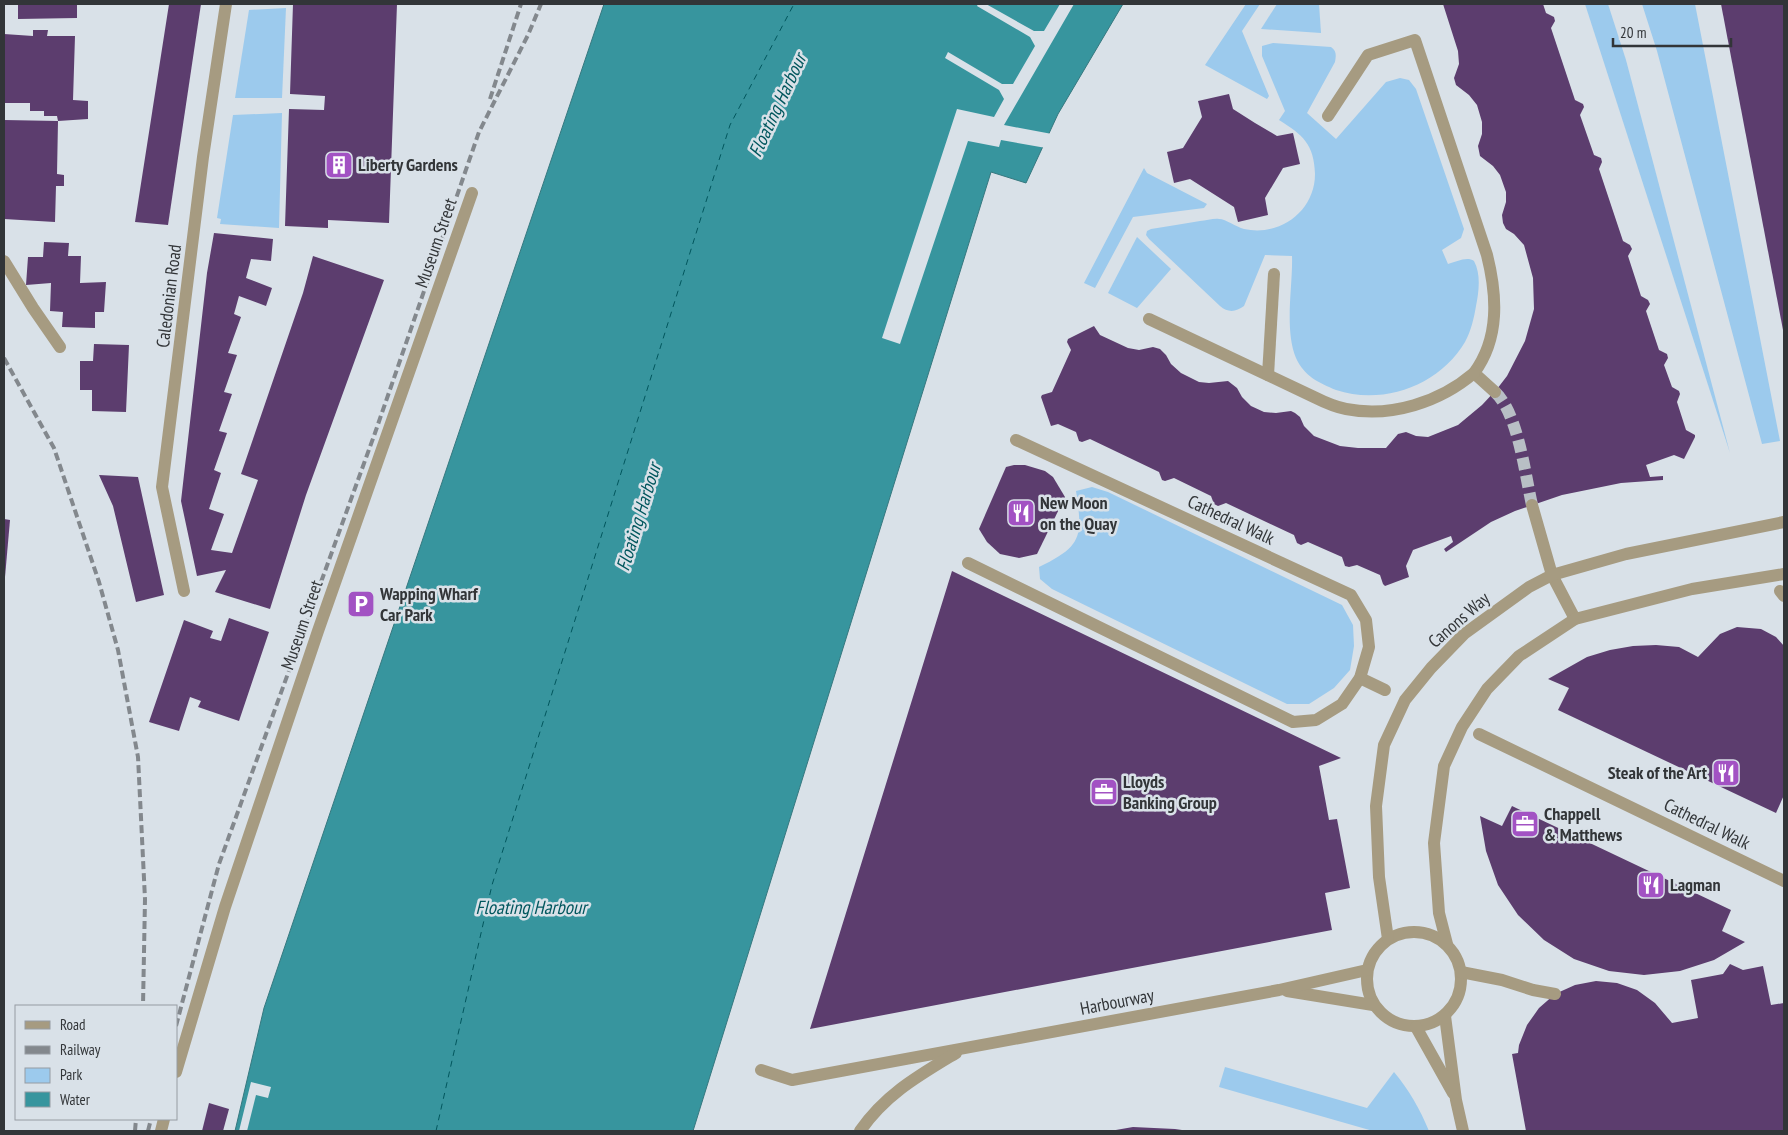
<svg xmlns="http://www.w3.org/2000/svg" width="1788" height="1135" viewBox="0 0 1788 1135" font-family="'PT Sans Narrow',sans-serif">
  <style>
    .green { fill: #9ccaed }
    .water { fill: #37959e; stroke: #36787f }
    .pier { fill: #d9e1e8 }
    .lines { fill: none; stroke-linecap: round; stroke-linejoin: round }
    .ferry { stroke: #01565d; stroke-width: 1; stroke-dasharray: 6 5; stroke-linecap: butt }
    .building { fill: #5c3d6e }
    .minor-tunnel { stroke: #b8bfc5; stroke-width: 12; stroke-dasharray: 12 6; stroke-linecap: butt }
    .minor { stroke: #a69b81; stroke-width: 12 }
    .rail { stroke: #83888d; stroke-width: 4; stroke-dasharray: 8 4; stroke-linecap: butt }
    .labels { text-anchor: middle; stroke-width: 5; stroke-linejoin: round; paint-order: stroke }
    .poi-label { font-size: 18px; font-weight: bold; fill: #323538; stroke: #d9e1e8; text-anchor: start }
    .street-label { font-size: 18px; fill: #323538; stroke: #d9e1e8 }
    .water-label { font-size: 19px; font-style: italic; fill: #01565d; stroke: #d9e1e8 }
  </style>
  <rect width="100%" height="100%" fill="#d9e1e8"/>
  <g class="green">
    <polygon points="1246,4 1260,4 1242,31 1269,96 1267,99 1205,65"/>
    <polygon points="1277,4 1319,4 1321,33 1261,29"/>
    <polygon points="1585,4 1608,4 1626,60 1730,453"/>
    <polygon points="1642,4 1695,4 1780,441 1762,444 1657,51"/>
    <polygon points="286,8 282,98 235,98 249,10"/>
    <path d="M1273,43L1331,47C1337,51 1336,56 1335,62L1307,113L1336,139L1386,82L1400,78L1409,80L1416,89L1464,229L1461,238L1442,250L1448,264C1456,262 1467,256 1474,261C1481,274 1479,291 1476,306C1474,318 1471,331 1465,342C1440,385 1383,406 1336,390C1319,383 1304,376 1296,358C1284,329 1293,286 1292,256L1265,255L1244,306C1236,312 1228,313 1220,306L1149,239L1146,235L1147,231L1151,229C1168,226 1184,224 1200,221C1206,221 1214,218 1219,219C1226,219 1236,227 1244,229C1280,237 1315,211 1315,174C1314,144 1303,135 1279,120L1285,111L1262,56V46Z"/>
    <polygon points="282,113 279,228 220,224 221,219 217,218 233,115"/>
    <polygon points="1144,168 1147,173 1207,204 1204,208 1133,217 1095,288 1084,283"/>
    <polygon points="1137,237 1171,269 1137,308 1108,293"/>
    <path d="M1092,487L1108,492L1342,605L1353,625L1354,646L1350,670L1334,688L1309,704H1287L1052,589L1040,579L1039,567C1082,546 1083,537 1076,491Z"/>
    <path d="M1225,1067L1367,1108L1394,1072C1409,1090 1420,1109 1429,1131H1373L1219,1087Z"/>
  </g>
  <polygon class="water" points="604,4 1123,4 1058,114 1026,183 991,172 693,1131 235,1131 264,1008"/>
  <g class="pier">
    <polygon points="978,4 986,4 1034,31 1044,31 1060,4 1074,4 1004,125 1052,134 1046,148 1001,140 999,147 968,141 900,344 882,338 957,109 994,117 1004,99 999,90 945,58 948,52 1002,84 1013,84 1035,46 1030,37 977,6"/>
    <polygon points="251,1082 271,1087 268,1098 256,1095 247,1131 239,1131"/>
  </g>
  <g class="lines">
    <polyline class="ferry" points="436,1131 492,885 730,125 794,4"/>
  </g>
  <g class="building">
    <polygon points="18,4 77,4 77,18 18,19"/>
    <polygon points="169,4 201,4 168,225 135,222"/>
    <polygon points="293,4 397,4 389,223 328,220 328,228 285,226 289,109 324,110 325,96 290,94"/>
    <polygon points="1443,4 1543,4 1546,13 1554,17 1555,21 1551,28 1575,100 1583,104 1584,107 1580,115 1594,155 1601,158 1602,162 1599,169 1623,241 1630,245 1632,249 1628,256 1641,296 1648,300 1650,304 1646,311 1659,350 1667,354 1668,358 1664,365 1672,387 1679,391 1680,394 1677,402 1686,430 1695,435 1695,437 1684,459 1674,455 1646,465 1650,477 1663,476 1663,480 1621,483 1562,495 1515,511 1491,522 1446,552 1444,549 1453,542 1451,536 1413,550 1406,566 1409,577 1385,586 1383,584 1380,575 1357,565 1349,567 1345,566 1342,557 1308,542 1301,545 1297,543 1294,535 1226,503 1218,506 1214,504 1211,496 1174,478 1165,481 1162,480 1159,472 1090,439 1082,442 1079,441 1076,432 1058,424 1051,426 1041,397 1042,395 1052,392 1071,350 1067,342 1068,339 1094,326 1100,335 1128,348 1139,350 1153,347 1160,349 1166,355 1171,364 1181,373 1199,382 1209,383 1228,381 1237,388 1242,397 1251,406 1264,412 1276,413 1291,411 1295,413 1300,417 1304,426 1314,436 1340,446 1358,448 1386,448 1398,434 1406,432 1416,436 1428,437 1458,425 1482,405 1497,389 1507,376 1525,341 1534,309 1533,278 1524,245 1514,234 1506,229 1503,223 1502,215 1506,202 1506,192 1500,175 1493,166 1480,156 1478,146 1482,134 1482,122 1477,105 1469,95 1456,85 1454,78 1459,64 1458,51"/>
    <polygon points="1721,4 1784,4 1784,330 1783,330"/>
    <polygon points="33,30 48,30 47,36 75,36 73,100 88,101 88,119 58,121 57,116 44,116 44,111 30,111 30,103 4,103 4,34 33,36"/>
    <polygon points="1229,94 1233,109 1255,123 1277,136 1293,133 1300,164 1283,168 1265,198 1268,215 1238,222 1234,207 1190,179 1174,183 1167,152 1183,148 1202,117 1198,101"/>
    <polygon points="4,120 58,121 57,174 64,175 64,186 56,186 55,222 4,219"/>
    <polygon points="214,233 273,239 271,261 251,259 246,278 272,288 266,306 239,296 234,314 241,317 228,353 237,355 224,392 232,394 219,431 227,433 214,470 221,473 209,509 224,514 211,550 232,553 258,480 241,474 303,293 313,256 384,280 306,495 270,609 215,592 226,570 197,576 181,501 207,273"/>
    <polygon points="44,242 69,243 68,256 81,256 80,283 106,282 104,312 95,312 95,328 62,327 63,312 50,311 51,283 26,285 28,257 43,257"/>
    <polygon points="94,344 129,345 126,412 92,411 92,390 80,390 80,361 93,361"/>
    <polygon points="1014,465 1025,465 1045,471 1053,477 1065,497 1037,554 1019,558 1000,554 987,542 979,529 1006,467"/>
    <polygon points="99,475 138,477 164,595 136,602 113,506"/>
    <polygon points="4,519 10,520 5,577 4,577"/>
    <polygon points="952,571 1341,758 1319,766 1329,820 1337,819 1350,888 1325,893 1332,930 810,1029"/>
    <polygon points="229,618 269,632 239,721 198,707 201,701 190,697 179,731 149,722 184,620 213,631 210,638 221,641"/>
    <polygon points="1737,627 1761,629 1776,637 1784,646 1784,795 1776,813 1558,710 1569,688 1548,679 1587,657 1610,650 1633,646 1656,645 1679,647 1698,657 1720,634"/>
    <polygon points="1512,806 1731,910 1722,931 1745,942 1714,960 1680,971 1644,975 1609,971 1574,959 1544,940 1518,915 1498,885 1486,851 1480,816 1502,826"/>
    <polygon points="1730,964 1743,970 1763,966 1771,1005 1784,1003 1784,1131 1526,1131 1512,1054 1518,1053 1519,1045 1527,1025 1539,1008 1555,994 1575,985 1596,981 1617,983 1637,990 1655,1003 1672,1023 1698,1018 1691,980 1723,974"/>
    <polygon points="209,1103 229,1109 223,1131 202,1131"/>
    <polygon points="1133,1127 1175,1129 1182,1130 1110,1131"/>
  </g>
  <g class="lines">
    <path class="minor-tunnel" d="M1495,392C1518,413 1525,474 1532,505"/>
    <g class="minor">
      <path d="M1328,116L1368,55L1415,40L1487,255C1497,295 1500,338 1474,373L1495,392"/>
      <polyline points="4,261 33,308 60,347"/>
      <path d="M1149,319L1314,397C1324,402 1335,407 1346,409C1391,418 1440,402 1474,373"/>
      <polyline points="1268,375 1274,274"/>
      <polyline points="1532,505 1552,575 1575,619"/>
      <polyline points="968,563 1293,722 1316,720 1342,704 1360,678 1369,647 1366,620 1351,595 1016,440"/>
      <polyline points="184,591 162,487 203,157 226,4"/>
      <polyline points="1780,591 1784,596"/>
      <polyline points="1360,678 1385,690"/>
      <polyline points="1479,734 1784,881"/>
      <circle cx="1414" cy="979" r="47"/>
      <polyline points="1388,939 1379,877 1376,806 1384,745 1405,700 1431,668 1464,634 1529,587 1552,575 1626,554 1784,522"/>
      <polyline points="1447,944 1439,913 1434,843 1444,766 1462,727 1487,689 1519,656 1575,619 1692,589 1784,574"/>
      <polyline points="1461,972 1502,980 1533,990 1555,994"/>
      <polyline points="1287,991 1373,1005"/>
      <polyline points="1445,1016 1456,1100 1463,1131"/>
      <polyline points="1416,1027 1453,1093"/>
      <polyline points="761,1070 792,1080 1279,990 1367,970"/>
      <polyline points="176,1072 225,907 318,631 472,193"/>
      <polyline points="161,1131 164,1119"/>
      <path d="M860,1131C886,1094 918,1076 956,1053"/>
    </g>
    <g class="rail">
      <polyline points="490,99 521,4"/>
      <polyline points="4,358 54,448 99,582 118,650 138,757 145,899 143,1006"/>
      <polyline points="176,1026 219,864 375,433 479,132 528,35 541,4"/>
      <polyline points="135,1131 136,1119"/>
      <polyline points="148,1131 151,1119"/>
    </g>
  </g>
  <defs>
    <symbol id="building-square" viewBox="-11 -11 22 22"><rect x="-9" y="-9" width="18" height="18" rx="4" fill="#a252c3" stroke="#d9e1e8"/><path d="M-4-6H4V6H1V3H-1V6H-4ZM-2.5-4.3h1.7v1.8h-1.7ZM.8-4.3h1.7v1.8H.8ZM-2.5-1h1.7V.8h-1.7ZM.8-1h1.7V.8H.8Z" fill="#fff"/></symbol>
    <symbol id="restaurant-square" viewBox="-11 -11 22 22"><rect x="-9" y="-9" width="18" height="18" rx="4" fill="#a252c3" stroke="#d9e1e8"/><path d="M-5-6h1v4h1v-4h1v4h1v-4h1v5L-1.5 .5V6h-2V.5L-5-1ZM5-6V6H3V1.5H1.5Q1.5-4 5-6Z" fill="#fff"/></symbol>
    <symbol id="parking-square" viewBox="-11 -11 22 22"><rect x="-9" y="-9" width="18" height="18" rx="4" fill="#a252c3" stroke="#d9e1e8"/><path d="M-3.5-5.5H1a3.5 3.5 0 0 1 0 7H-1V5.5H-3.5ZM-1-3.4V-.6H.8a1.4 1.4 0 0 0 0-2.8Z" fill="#fff"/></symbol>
    <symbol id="office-square" viewBox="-11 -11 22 22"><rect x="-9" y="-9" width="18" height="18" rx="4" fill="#a252c3" stroke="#d9e1e8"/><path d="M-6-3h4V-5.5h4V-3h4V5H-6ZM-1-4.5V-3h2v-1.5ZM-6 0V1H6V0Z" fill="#fff"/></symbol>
  </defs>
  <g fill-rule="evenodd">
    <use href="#building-square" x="323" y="149" width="32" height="32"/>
    <use href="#restaurant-square" x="1005" y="497" width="32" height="32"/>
    <use href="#parking-square" x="345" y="588" width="32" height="32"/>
    <use href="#restaurant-square" x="1710" y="757" width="32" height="32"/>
    <use href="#office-square" x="1088" y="776" width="32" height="32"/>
    <use href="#office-square" x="1509" y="808" width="32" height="32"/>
    <use href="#restaurant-square" x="1635" y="869" width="32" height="32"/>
  </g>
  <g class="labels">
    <g class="poi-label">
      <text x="358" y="171">Liberty Gardens</text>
      <text x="1040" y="509">New Moon<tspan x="1040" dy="21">on the Quay</tspan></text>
      <text x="380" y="600">Wapping Wharf<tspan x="380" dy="21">Car Park</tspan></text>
      <text x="1707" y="779" text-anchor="end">Steak of the Art</text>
      <text x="1123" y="788">Lloyds<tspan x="1123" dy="21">Banking Group</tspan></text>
      <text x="1544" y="820">Chappell<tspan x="1544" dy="21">&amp; Matthews</tspan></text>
      <text x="1670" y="891">Lagman</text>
    </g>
    <g class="street-label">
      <text transform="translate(436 243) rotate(-71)" y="6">Museum Street</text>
      <text transform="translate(169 296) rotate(-83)" y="6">Caledonian Road</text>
      <text transform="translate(1231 520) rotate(25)" y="6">Cathedral Walk</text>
      <text transform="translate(1459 620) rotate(-41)" y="6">Canons Way</text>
      <text transform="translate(302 625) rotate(-71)" y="6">Museum Street</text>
      <text transform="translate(1707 824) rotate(26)" y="6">Cathedral Walk</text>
      <text transform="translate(1117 1002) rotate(-11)" y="6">Harbourway</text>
    </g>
    <g class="water-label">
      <text transform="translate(777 105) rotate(-65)" y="7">Floating Harbour</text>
      <text transform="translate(638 517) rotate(-73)" y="7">Floating Harbour</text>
      <text x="531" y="914">Floating Harbour</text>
    </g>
  </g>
  <rect width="1788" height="1135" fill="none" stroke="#323538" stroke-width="10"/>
  <rect x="15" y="1005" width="162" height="115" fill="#d9e1e8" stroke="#969ca2"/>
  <rect x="25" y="1021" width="25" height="8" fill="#a69b81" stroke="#969ca2"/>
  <text x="60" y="1030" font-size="15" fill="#323538">Road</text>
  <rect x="25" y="1046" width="25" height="8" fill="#83888d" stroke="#969ca2"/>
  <text x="60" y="1055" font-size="15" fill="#323538">Railway</text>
  <rect x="25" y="1068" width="25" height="15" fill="#9ccaed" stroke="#969ca2"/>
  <text x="60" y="1080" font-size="15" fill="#323538">Park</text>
  <rect x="25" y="1092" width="25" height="15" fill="#37959e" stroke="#969ca2"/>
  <text x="60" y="1105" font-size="15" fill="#323538">Water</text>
  <path d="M1613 38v8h118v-8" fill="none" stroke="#323538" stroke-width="2.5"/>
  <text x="1620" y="38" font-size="15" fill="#323538" stroke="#d9e1e8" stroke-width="4" paint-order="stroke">20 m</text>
</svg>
